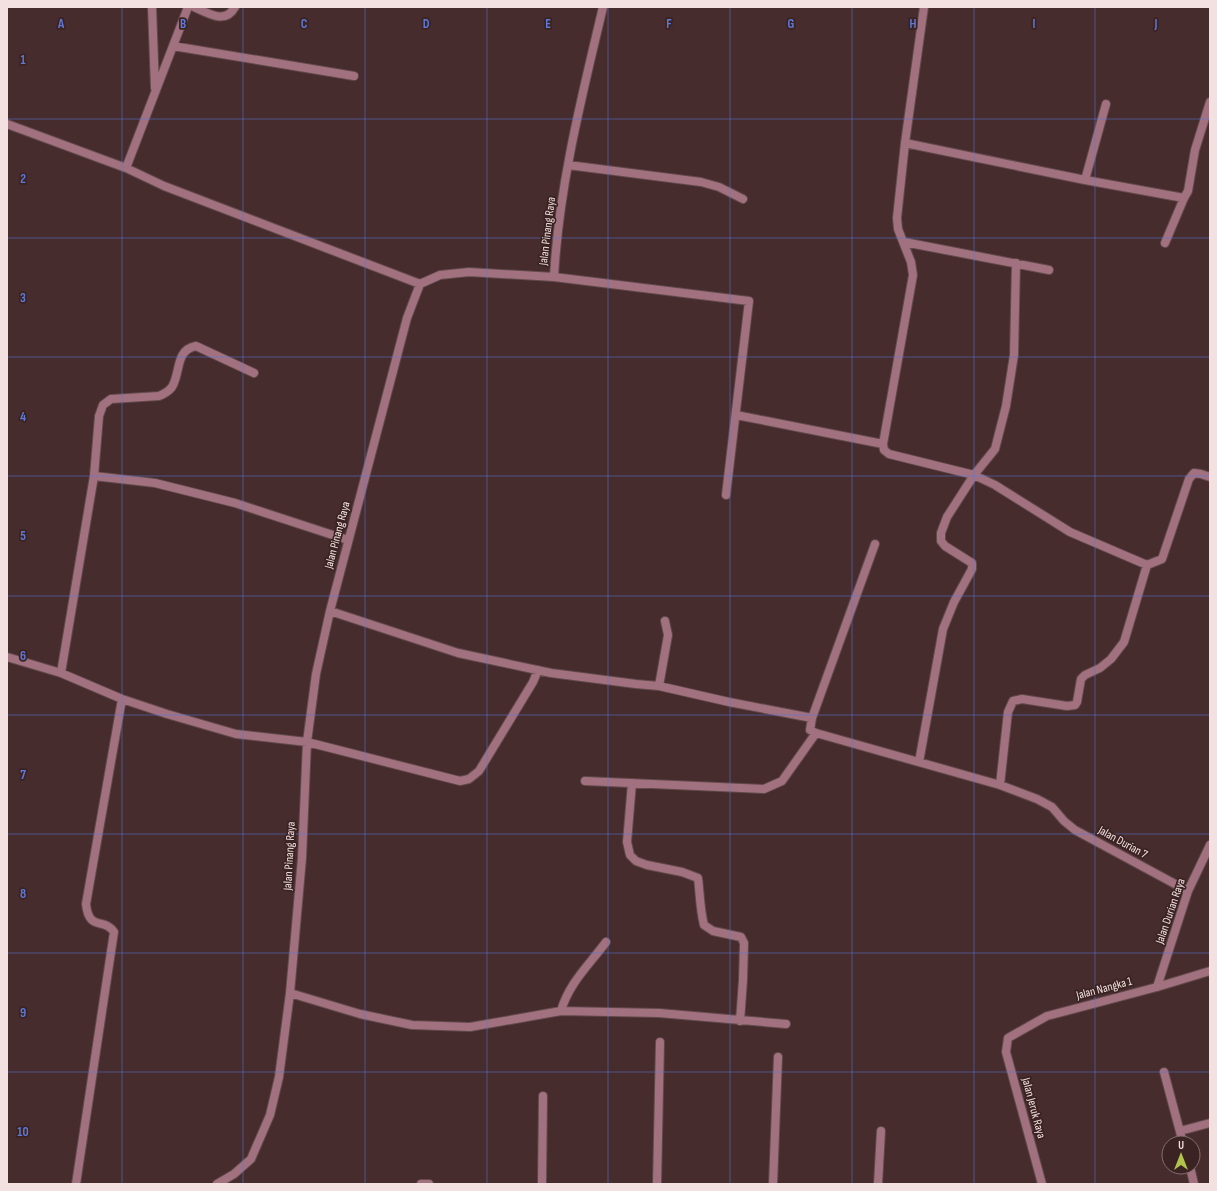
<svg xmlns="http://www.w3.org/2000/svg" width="1217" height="1191" font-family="'Sofia Sans Condensed',sans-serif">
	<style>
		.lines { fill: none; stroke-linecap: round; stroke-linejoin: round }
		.street-casing { stroke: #62494a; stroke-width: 10 }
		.street { stroke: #a17180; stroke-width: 8 }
		.grid { fill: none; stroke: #5d7ada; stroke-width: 1; stroke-opacity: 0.55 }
		.labels { text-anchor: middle; stroke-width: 3.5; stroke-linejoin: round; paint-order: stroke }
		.street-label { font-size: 12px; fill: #f2e1e0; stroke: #3b2223 }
		.grid-label { font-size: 13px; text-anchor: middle; font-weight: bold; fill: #5d7ada; stroke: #3b2223; stroke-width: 3.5; stroke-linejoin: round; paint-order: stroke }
	</style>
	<rect width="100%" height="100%" fill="#462c2d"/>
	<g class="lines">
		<!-- street casing -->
		<g class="street-casing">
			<path id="street" d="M152,7L155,88
				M194,7C208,13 225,25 235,7
				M924,7L905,143L897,218L898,229L911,262L913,275L883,444L884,450L889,454L974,475L995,485L1070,532L1147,565L1162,559L1189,479L1194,473L1201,474L1210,477
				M173,46L354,76
				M7,124L126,168L164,186L420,284
				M905,143L1085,180L1184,198L1188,191L1195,150L1210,102
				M568,165L701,182L719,187L743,199
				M126,168L188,7
				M1085,180L1106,104
				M904,242L1049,270
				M1165,243L1184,198
				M554,277L749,301L726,495
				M736,415L883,444
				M94,476L155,483L235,503L348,540
				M875,544L812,718L810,730L816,733L1000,785L1037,799L1052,807L1064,821L1075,830L1188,891
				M330,611L458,653L551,673L636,684L659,686L668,635L665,621
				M7,657L61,673L122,699L167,714L236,734L307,742L460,781L469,779L479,771L533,682L538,670
				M61,673L94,476L99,416L103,405L111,399L159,396C164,394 169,391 172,387C181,372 175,350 196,346L254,373
				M659,686L729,702L812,718
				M919,762L943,629L954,602L972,569V563L945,546L941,541V533L947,517L974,475L995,449L1006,406L1014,355L1016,263
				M585,781L764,789L782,781L816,733
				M632,783L627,842L630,855L636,861L647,865L682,872L698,878C700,894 700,910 704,925L713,931L741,937L744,943L743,980L740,1021
				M1000,785L1008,712L1013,701L1022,699L1067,706L1075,705L1077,702L1081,679L1085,675L1100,668L1111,659L1124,642L1147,565
				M1157,987L1188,891L1210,845
				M290,993L360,1014L412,1025L470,1027L561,1011L659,1013L786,1024
				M561,1011C569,983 589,965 606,942
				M1164,1072L1183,1143
				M1180,1131L1210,1123
				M1190,1167L1194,1184
				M76,1184L114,932C104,917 89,932 86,904L122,699
				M217,1184L234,1174L251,1159L270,1115L279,1077L290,993L302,858L307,742L316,674L330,611L407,318L420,284L440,275L469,272L554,277C559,185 582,96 603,7
				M421,1184H429
				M542,1184L543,1096
				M657,1184L660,1042
				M773,1184L778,1057
				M878,1184L881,1131
				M1042,1184L1006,1052L1008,1038L1047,1016L1157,987L1210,971"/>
		</g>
		<!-- street -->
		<use href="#street" class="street"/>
	</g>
	<!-- grid -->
	<path class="grid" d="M122,7V1184M243,7V1184M365,7V1184M487,7V1184M608,7V1184M730,7V1184M852,7V1184M974,7V1184M1095,7V1184M7,119H1210M7,238H1210M7,357H1210M7,476H1210M7,596H1210M7,715H1210M7,834H1210M7,953H1210M7,1072H1210"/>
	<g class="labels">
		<!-- street labels -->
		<g class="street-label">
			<text transform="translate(547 231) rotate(-83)" y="4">Jalan Pinang Raya</text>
			<text transform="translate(337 535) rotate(-75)" y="4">Jalan Pinang Raya</text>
			<text transform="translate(1123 842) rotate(29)" y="4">Jalan Durian 7</text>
			<text transform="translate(289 856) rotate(-87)" y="4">Jalan Pinang Raya</text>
			<text transform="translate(1170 911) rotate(-71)" y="4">Jalan Durian Raya</text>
			<text transform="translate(1104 988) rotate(-15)" y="4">Jalan Nangka 1</text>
			<text transform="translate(1034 1108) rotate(75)" y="4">Jalan Jeruk Raya</text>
		</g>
	</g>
	<g class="grid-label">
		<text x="61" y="28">A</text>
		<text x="183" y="28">B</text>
		<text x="304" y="28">C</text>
		<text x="426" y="28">D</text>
		<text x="548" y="28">E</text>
		<text x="669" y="28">F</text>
		<text x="791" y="28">G</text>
		<text x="913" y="28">H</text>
		<text x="1034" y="28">I</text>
		<text x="1156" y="28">J</text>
		<text x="23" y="64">1</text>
		<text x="23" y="183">2</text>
		<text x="23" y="302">3</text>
		<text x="23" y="421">4</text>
		<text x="23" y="540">5</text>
		<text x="23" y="660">6</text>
		<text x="23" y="779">7</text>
		<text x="23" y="898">8</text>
		<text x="23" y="1017">9</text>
		<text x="23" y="1136">10</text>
	</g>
	<!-- border -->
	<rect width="1217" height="1191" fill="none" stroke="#f2e1e0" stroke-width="16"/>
	<!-- north arrow -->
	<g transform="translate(1181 1155)"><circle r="19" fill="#3b2223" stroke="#846e6f"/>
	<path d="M0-3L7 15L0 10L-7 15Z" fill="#b2c34c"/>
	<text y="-6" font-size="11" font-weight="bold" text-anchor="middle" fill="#f2e1e0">U</text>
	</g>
</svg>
